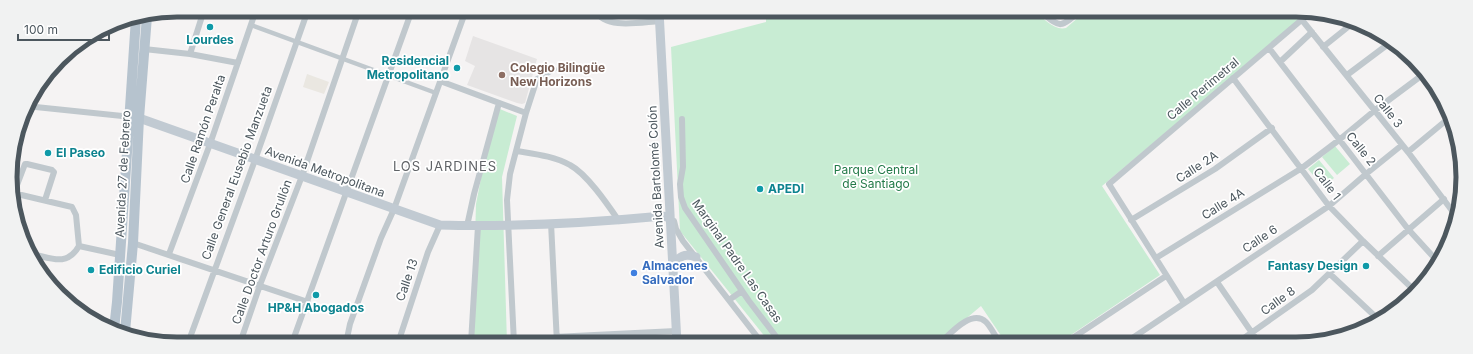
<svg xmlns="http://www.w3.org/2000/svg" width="1473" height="354" font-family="Inter,sans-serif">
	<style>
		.commercial { fill: #eae7e1 }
		.education { fill: #e6e4e4 }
		.green { fill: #c8ecd3 }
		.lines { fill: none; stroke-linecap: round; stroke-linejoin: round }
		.pedestrian { stroke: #c0c8cd; stroke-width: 4.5 }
		.minor { stroke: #c0c8cd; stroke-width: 6 }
		.secondary { stroke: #c1cad2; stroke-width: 9 }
		.primary { stroke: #b6c3ce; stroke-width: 10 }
		.culture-dot { fill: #0f9aa8; stroke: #fff; stroke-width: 1.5 }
		.education-dot { fill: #8d6e63; stroke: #fff; stroke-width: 1.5 }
		.shop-dot { fill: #3f7fe0; stroke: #fff; stroke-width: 1.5 }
		.labels { text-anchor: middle; stroke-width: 3.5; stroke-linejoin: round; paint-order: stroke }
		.culture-label { font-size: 12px; font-weight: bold; fill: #0d838f; stroke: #fff; text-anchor: start }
		.education-label { font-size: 12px; font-weight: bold; fill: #785e54; stroke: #fff; text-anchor: start }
		.street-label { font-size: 12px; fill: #4c575e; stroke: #fff }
		.park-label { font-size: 12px; fill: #237a49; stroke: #fff }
		.shop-label { font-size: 12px; font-weight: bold; fill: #366cbe; stroke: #fff; text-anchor: start }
		.neighbourhood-label { font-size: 13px; letter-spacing: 1px; fill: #606367; stroke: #fff }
		.rim { fill: none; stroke: #4c575e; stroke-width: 5 }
	</style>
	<rect width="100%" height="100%" fill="#f5f3f3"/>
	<!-- commercial -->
	<path class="commercial" d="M307,74L329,82L324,94L303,87Z"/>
	<!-- education -->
	<path class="education" d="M473,36L537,59L525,103L522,104L517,103L467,85L475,66L465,61Z"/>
	<!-- green -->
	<path class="green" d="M766,11H1035C1043,18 1054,31 1066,28L1086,11H1310L1102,186L1160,275L1059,343H1006L981,306L937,343H770L680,231L671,47L766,22Z
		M495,107L517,116L502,177L507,343H472L476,204Z
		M1335,146L1350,164L1337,175L1322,157Z
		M1319,160L1334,178L1323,187L1308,169Z"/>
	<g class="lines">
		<!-- pedestrian -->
		<path class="pedestrian" d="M251,25L436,93"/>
		<!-- minor -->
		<path class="minor" d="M596,11C606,30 641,22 660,21
			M1040,11C1061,28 1059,29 1080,11
			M1302,20L1408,152L1456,216
			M124,21L136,23
			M1323,47L1353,23
			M1269,48L1408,229L1438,262
			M144,49L190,54L238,63
			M190,54L204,10
			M1406,55L1421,76
			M1280,62L1312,32
			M1347,75L1391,42
			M1233,78L1329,206L1363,241L1416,292
			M440,81L526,113
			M26,106L132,117
			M682,119L683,167L680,184L681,197L685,208L749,301L781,343
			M517,151C535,154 554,156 570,165C587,174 608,205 619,221
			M1408,152L1449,118
			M13,193L72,207L76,215L79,246L120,255
			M14,193L25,164H27L52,170L54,172L45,200
			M1131,220L1215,169L1272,128
			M674,221L676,229L683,241L762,343
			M551,223L557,343
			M467,226L474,194L499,103
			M133,243L308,302
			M32,254C51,258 67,267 79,246
			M169,254L210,144L256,10
			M1378,256L1444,199
			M1156,258L1302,168L1339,140L1374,111L1425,73
			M1330,274L1379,320
			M1217,282L1259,343
			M729,300L742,291
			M1184,303L1109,184L1312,11
			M513,339L676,331
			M188,343L255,160L308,10
			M240,343L260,285L302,176L359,10
			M292,343L412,10
			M346,343L350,324L381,238L394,209L466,10
			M398,343L428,252L440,225
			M471,343L478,226
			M514,343L507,200L510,174L526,113L537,79L554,69
			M940,343C950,334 972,308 986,322C991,327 995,336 1000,343
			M1065,343L1166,276
			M1125,343L1329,206L1366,174L1402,145
			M1237,343L1312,290L1363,241"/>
		<!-- secondary -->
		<path class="secondary" d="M659,11L677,343
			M139,118L440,225C514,227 589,223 663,216L670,218
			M673,265C680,256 684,253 696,257"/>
		<!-- primary -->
		<path class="primary" d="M114,329L117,302L136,18
			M125,332L133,243L139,118L147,16"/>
	</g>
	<!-- markers -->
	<g class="culture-dot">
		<circle cx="210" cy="27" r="4"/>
		<circle cx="457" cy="68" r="4"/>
		<circle cx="48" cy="153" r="4"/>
		<circle cx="760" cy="189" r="4"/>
		<circle cx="1366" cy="266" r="4"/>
		<circle cx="91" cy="270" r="4"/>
		<circle cx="316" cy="295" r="4"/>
	</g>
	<circle class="education-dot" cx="502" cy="75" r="4"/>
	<circle class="shop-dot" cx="634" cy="273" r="4"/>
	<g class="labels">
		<!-- culture labels -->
		<g class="culture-label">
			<text x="210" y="44" text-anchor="middle">Lourdes</text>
			<text x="449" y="65" text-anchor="end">Residencial<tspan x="449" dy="14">Metropolitano</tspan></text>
			<text x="56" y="157">El Paseo</text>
			<text x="768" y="193">APEDI</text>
			<text x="1358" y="270" text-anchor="end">Fantasy Design</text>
			<text x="99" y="274">Edificio Curiel</text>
			<text x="316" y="312" text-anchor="middle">HP&amp;H Abogados</text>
		</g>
		<!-- education labels -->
		<g class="education-label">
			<text x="510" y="72">Colegio Bilingüe<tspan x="510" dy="14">New Horizons</tspan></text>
		</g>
		<!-- street labels -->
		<g class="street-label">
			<text transform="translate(1203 89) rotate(-40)" y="4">Calle Perimetral</text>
			<text transform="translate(1388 111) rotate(52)" y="4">Calle 3</text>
			<text transform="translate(203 129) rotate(-71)" y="4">Calle Ramón Peralta</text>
			<text transform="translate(1361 149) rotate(51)" y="4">Calle 2</text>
			<text transform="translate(1197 167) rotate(-33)" y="4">Calle 2A</text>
			<text transform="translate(325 172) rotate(20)" y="4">Avenida Metropolitana</text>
			<text transform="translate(237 173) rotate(-70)" y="4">Calle General Eusebio Manzueta</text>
			<text transform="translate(123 174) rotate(-87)" y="4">Avenida 27 de Febrero</text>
			<text transform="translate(656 177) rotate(-93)" y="4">Avenida Bartolomé Colón</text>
			<text transform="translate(1327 184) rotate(53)" y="4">Calle 1</text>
			<text transform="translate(1223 204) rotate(-32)" y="4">Calle 4A</text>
			<text transform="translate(1260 239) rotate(-34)" y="4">Calle 6</text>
			<text transform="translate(262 252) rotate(-70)" y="4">Calle Doctor Arturo Grullón</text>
			<text transform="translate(737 261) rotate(55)" y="4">Marginal Padre Las Casas</text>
			<text transform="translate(407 280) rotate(-71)" y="4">Calle 13</text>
			<text transform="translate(1278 301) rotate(-36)" y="4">Calle 8</text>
		</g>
		<!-- park labels -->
		<g class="park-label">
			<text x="876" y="174">Parque Central<tspan x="876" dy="14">de Santiago</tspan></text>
		</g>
		<!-- shop labels -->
		<g class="shop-label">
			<text x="642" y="270">Almacenes<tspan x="642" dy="14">Salvador</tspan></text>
		</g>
		<!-- neighbourhood labels -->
		<g class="neighbourhood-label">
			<text x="445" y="171">LOS JARDINES</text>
		</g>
	</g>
	<!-- crop -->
	<path d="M0 0H1473V354H0ZM177 17H1296A160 160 0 0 1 1456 177V177A160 160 0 0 1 1296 337H177A160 160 0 0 1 17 177V177A160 160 0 0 1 177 17Z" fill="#f1f2f2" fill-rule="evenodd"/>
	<path class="rim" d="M177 17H1296A160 160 0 0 1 1456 177V177A160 160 0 0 1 1296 337H177A160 160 0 0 1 17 177V177A160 160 0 0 1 177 17Z"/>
	<!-- scale -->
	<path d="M18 34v6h91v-6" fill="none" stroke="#4c575e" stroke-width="2"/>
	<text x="24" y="34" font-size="12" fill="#4c575e" stroke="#ffffff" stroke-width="3" paint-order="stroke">100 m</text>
</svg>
